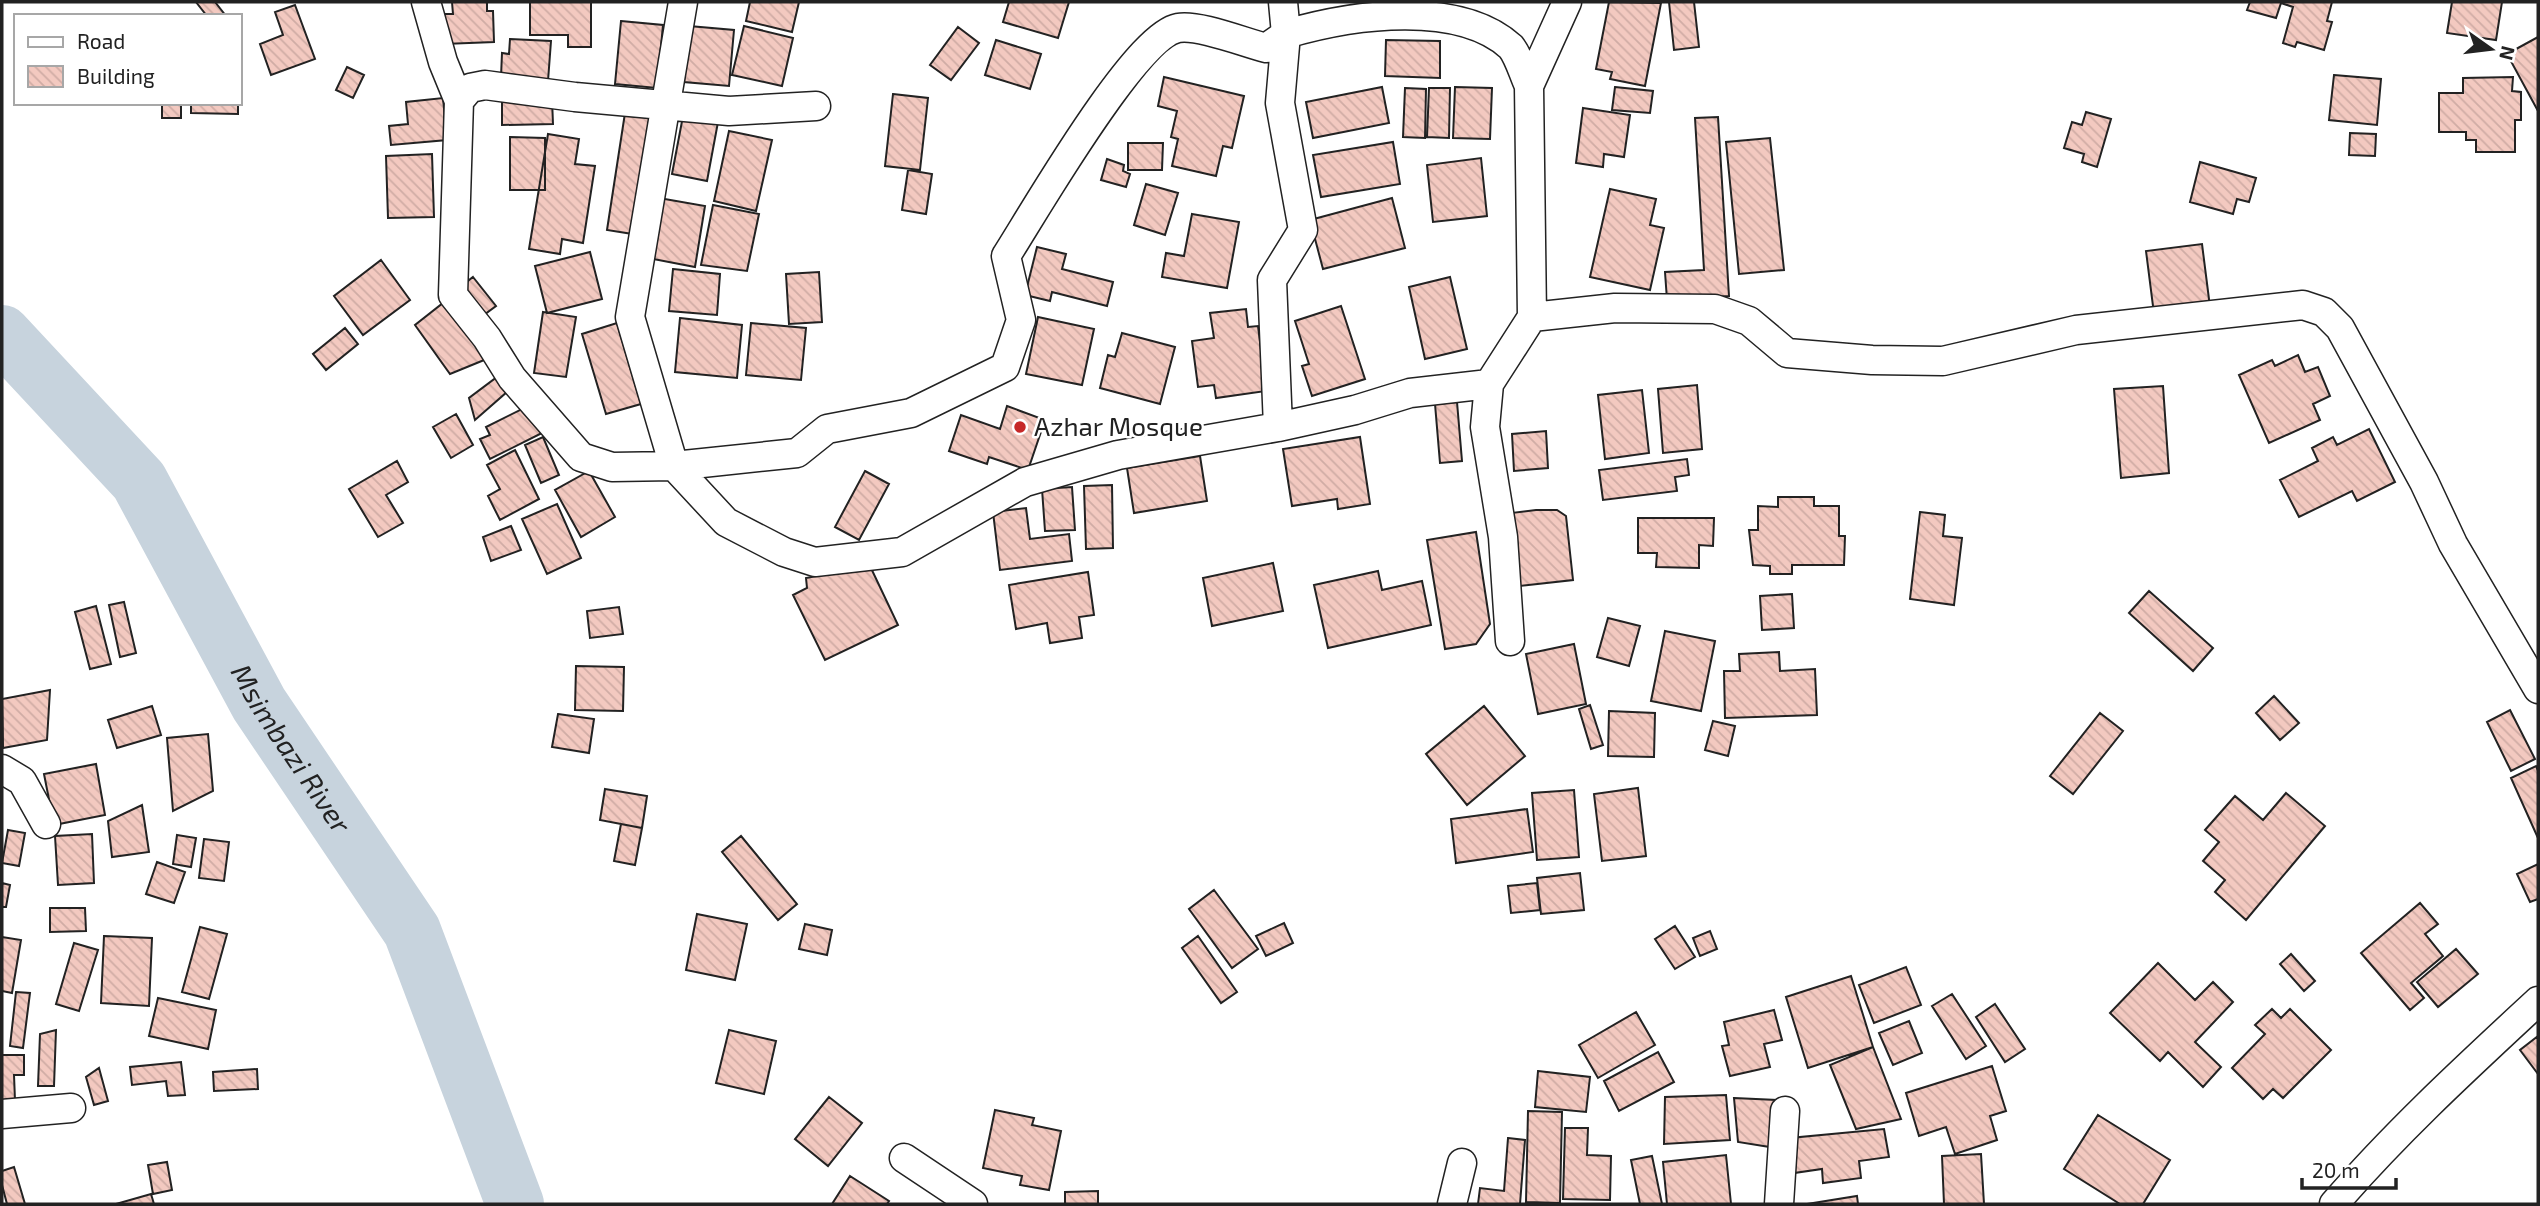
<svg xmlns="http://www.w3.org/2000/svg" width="2540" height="1206" font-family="'Exo 2',sans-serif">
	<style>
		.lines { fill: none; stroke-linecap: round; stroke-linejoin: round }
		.river { stroke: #c7d3dd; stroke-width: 58 }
		.building { fill: url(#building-back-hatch); stroke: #222; stroke-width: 2 }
		.minor-casing { stroke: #222; stroke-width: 31 }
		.minor { stroke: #fff; stroke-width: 28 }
		.poi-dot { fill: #c62828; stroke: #fff; stroke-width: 2.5 }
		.labels { text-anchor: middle; stroke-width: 5; stroke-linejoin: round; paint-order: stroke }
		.poi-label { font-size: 26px; fill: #222; stroke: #fff; text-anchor: start }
		.water-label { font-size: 28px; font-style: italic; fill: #222; stroke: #fff }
	</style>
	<defs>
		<pattern id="building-back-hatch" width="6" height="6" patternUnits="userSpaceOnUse" patternTransform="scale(1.75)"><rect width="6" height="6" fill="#f3c9c0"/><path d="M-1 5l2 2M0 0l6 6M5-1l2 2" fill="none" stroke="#d0aca5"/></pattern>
	</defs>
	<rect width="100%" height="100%" fill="#fff"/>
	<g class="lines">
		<!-- river -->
		<path class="river" id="s1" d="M2,334L139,481L259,704L412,931L515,1204"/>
	</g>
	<!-- building -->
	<path class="building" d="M196,2H215L226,16H207Z
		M452,2H487V11H493L494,42L444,44L443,14H453Z
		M530,2H591V47H568V35H530Z
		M750,2H799L792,32L746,21Z
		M1009,2H1069L1058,38L1003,22Z
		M1609,2L1661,3L1645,86L1610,79L1612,72L1596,69Z
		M1669,2H1694L1699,47L1674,50Z
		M2250,2H2332L2327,21L2332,22L2324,50L2297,42L2295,47L2283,43L2293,7L2281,3L2276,18L2247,10Z
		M2452,2H2502L2496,40L2447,33Z
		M295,5L315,59L271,75L260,44L283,35L275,12Z
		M621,21L663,25L657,88L615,84Z
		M689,26L734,30L729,86L684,82Z
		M744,26L793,38L782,86L732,75Z
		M958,27L979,43L951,80L930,65Z
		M2538,37V111L2507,54Z
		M510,39L551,41L548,81L501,77L502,53L509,54Z
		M996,40L1041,54L1030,89L985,75Z
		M1386,40L1440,41V78L1385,76Z
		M347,67L364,75L353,98L336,90Z
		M2334,75L2381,79L2377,125L2329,120Z
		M1164,77L1244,96L1232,148L1223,146L1216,176L1172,166L1178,139L1171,137L1177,111L1158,106Z
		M2513,77L2512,91L2521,92V120H2515V152H2476V140H2466V132H2439V93H2463V78Z
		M1382,87L1389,123L1313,138L1306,102Z
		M1455,87L1492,88L1490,139L1453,138Z
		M1615,87L1653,91L1650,113L1612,110Z
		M1405,88L1426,89L1425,138L1403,137Z
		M1429,88H1450L1449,138L1427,137Z
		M893,94L928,98L920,170L885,166Z
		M443,98L447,140L391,145L389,126L408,124L406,102Z
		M552,99L553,124L502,125V100Z
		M162,103H181V118H162Z
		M191,103H238V114L191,113Z
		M1583,108L1630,115L1624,157L1604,154L1603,167L1576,163Z
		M2086,112L2111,119L2097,167L2082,162L2084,154L2064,148L2072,122L2082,125Z
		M625,113L657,118L639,235L607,230Z
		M683,116L718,122L707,181L672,174Z
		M1718,117L1729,296L1667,300L1665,272L1704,270L1695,118Z
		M729,131L772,140L756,211L714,201Z
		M2350,133L2376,134L2375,156L2349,155Z
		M548,134L579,139L575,164L595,166L583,243L562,239L560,254L529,249Z
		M510,137L545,138V190H510Z
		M1770,138L1784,270L1739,274L1726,142Z
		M1393,142L1400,184L1321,197L1313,155Z
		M1128,143H1163L1162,170H1128Z
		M432,154L434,217L388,218L386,156Z
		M1481,158L1487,216L1433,222L1427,165Z
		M1107,159L1124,165L1123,171L1130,174L1126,187L1101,180Z
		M2200,162L2256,178L2249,202L2237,199L2233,214L2190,202Z
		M908,170L932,174L926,214L902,210Z
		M1146,184L1178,193L1165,235L1134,225Z
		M1610,189L1656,199L1650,225L1664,228L1650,290L1590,277Z
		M659,198L705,206L695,267L648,258Z
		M1392,198L1405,248L1323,269L1310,220Z
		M713,205L759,214L747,271L701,265Z
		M1192,214L1239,222L1227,288L1162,277L1166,253L1184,256Z
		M2202,244L2210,307L2154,314L2146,251Z
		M1037,247L1066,254L1062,269L1113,282L1107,306L1052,292L1050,301L1025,295Z
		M590,252L602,299L547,313L535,266Z
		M381,260L410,300L363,335L334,296Z
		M673,269L720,274L717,315L669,311Z
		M819,272L822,322L789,324L786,274Z
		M473,277L496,306L481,317L459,288Z
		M1450,277L1467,349L1425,359L1409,287Z
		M443,303L489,358L450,374L415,325Z
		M1341,306L1365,379L1312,396L1302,366L1309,364L1295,321Z
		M1246,309L1248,327L1258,326L1266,391L1216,398L1214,385L1198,387L1192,341L1214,338L1210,313Z
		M543,312L576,317L566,377L534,373Z
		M1038,317L1094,329L1082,385L1026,374Z
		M680,318L742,325L737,378L675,372Z
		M617,323L641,404L606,414L582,334Z
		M751,323L806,328L801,380L746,375Z
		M345,328L358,344L326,370L313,354Z
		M1122,333L1175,347L1160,404L1100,388L1108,355L1115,357Z
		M2298,355L2305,372L2318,367L2330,396L2313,404L2320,420L2269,443L2239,375L2272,360L2275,366Z
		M497,377L508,391L475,420L469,398Z
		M1697,385L1702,449L1663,453L1658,389Z
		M2163,386L2169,473L2121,478L2114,389Z
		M1642,390L1649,453L1605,459L1598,395Z
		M1457,402L1462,461L1440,463L1435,404Z
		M528,406L542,433L490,459L480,439L490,435L486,427Z
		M1007,406L1045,420L1028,470L989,457L987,464L949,451L961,415L1000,429Z
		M456,414L473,445L451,458L433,427Z
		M2369,429L2395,482L2357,501L2352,491L2299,517L2280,480L2318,461L2312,448L2333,437L2337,445Z
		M1546,431L1548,468L1514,471L1512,434Z
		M543,437L559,475L541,483L525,445Z
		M1360,437L1370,504L1338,509L1337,499L1292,506L1283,449Z
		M515,450L539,499L500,520L488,496L500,489L487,465Z
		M1200,456L1207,501L1134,513L1127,468Z
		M1687,459L1689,475L1675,477L1677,491L1603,500L1599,470Z
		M397,461L408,482L386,495L403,523L378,537L349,489Z
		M589,471L615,517L581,537L555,490Z
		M865,471L889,484L859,540L835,527Z
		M1112,485L1113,548L1086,549L1084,486Z
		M1072,487L1075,530L1045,531L1042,489Z
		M1778,497H1814V506H1839V536H1845L1844,565H1792V574H1770V566L1753,565L1749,530H1758V506L1778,507Z
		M557,504L581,558L547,574L522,519Z
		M1026,508L1030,539L1069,534L1072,561L1000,570L993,512Z
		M1536,510H1557L1566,516L1573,580L1520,586L1511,513Z
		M1920,512L1945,515L1943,536L1962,538L1954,605L1910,599Z
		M1638,518H1714L1713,546L1699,545V568L1656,567L1657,553H1638Z
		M511,526L521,550L491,561L483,537Z
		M1476,532L1490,624L1476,644L1445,649L1427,540Z
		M1273,563L1283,611L1212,626L1203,578Z
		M870,566L898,625L825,660L793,595L807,588L806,578Z
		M1378,571L1382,590L1422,581L1431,625L1328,648L1314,585Z
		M1088,572L1094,615L1079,617L1082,638L1050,643L1047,623L1016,629L1009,585Z
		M2149,591L2213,648L2193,671L2129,613Z
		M1792,594L1794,628L1762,630L1760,596Z
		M124,602L136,653L120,657L109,605Z
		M96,606L111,664L90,669L75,612Z
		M619,607L623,634L590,638L587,611Z
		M1608,618L1640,626L1629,666L1597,657Z
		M1665,631L1715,641L1701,711L1651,701Z
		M1574,644L1586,704L1538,714L1526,654Z
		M1779,652L1780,671L1815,669L1817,715L1725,718L1724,671H1740L1739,654Z
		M576,666L624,667L623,711L575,710Z
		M50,690L47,740L3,748L2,699Z
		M2274,696L2299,723L2280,740L2256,713Z
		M1590,705L1603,745L1591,749L1579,709Z
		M152,706L161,735L117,748L108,720Z
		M1484,706L1525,756L1467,805L1426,754Z
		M2510,710L2535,759L2511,771L2487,722Z
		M1609,711L1655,713L1654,757L1608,756Z
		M2100,713L2123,731L2073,794L2050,776Z
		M558,714L594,719L589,753L552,747Z
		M1713,721L1735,726L1728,756L1705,750Z
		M208,734L213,791L173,811L167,738Z
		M96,764L105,815L54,825L44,774Z
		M2536,766L2538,771V838L2511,778Z
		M1638,788L1646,856L1602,861L1594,794Z
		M605,789L647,796L642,828L600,820Z
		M1574,790L1579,857L1537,860L1532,793Z
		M2286,793L2325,826L2246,920L2215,892L2225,880L2203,861L2219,842L2205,830L2235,796L2263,820Z
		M142,805L149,852L112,857L108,821Z
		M1527,809L1533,852L1456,863L1451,819Z
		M621,824L642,828L635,865L614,861Z
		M8,830L25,833L19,866L2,863Z
		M92,834L94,883L58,885L55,836Z
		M177,835L196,838L191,867L173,864Z
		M741,836L797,904L778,920L722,852Z
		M204,839L229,842L224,881L199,878Z
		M157,862L185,872L174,903L146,894Z
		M2538,864V899L2530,902L2517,874Z
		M1580,873L1584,910L1541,914L1537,878Z
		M2,883L10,885L6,907H2Z
		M1537,883L1540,910L1511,913L1508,886Z
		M1214,890L1258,949L1232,968L1189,909Z
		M2420,903L2438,924L2425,934L2443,956L2411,983L2424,998L2410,1010L2361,953Z
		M50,908H85L86,931L50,932Z
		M697,914L747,924L735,980L686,970Z
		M1284,923L1293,943L1266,956L1256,936Z
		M805,924L832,930L827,955L799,949Z
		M1675,926L1695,957L1675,969L1655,939Z
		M200,927L227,934L209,999L182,992Z
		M1710,931L1717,949L1700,956L1693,938Z
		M104,936L152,938L149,1006L101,1003Z
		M1198,936L1237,992L1221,1003L1182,948Z
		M2,937L21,940L12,993L2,991Z
		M74,943L98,950L79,1011L56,1004Z
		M2456,949L2478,974L2438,1007L2417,982Z
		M2291,954L2315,981L2304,991L2280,964Z
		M2158,963L2195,1000L2213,982L2233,1002L2195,1042L2221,1067L2203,1087L2168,1052L2160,1061L2110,1013Z
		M1906,967L1921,1005L1874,1023L1859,985Z
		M1851,976L1873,1047L1808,1068L1786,997Z
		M16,992L30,993L23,1048L10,1046Z
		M1952,994L1986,1046L1966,1059L1932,1006Z
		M158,998L216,1010L208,1049L149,1036Z
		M1995,1004L2025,1049L2005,1062L1976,1017Z
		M2272,1009L2281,1018L2290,1009L2331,1050L2283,1098L2273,1089L2263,1099L2232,1068L2265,1034L2255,1025Z
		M1774,1010L1782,1040L1764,1044L1770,1067L1730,1076L1722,1046L1729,1045L1724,1022Z
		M1636,1012L1655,1045L1598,1078L1579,1045Z
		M1909,1021L1922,1053L1893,1065L1879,1033Z
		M56,1030L54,1086H38L40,1034Z
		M729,1030L776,1041L764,1094L716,1083Z
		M2538,1036V1074L2520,1050Z
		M1873,1047L1901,1119L1856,1129L1830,1065Z
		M1658,1052L1674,1082L1619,1111L1604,1081Z
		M2,1055H24V1075H14L15,1100H2Z
		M181,1062L185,1095L168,1096L166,1081L132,1085L130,1067Z
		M1992,1066L2006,1111L1990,1116L1997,1140L1955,1154L1946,1127L1919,1136L1906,1093Z
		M99,1068L108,1101L94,1105L86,1077Z
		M257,1069L258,1089L214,1091L213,1072Z
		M1538,1071L1590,1077L1586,1112L1535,1107Z
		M1726,1095L1730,1140L1664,1144L1665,1097Z
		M829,1097L862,1123L828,1166L795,1139Z
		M1734,1098L1777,1100L1776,1148L1738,1142Z
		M995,1110L1034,1118L1032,1125L1061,1131L1049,1190L1020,1185L1022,1176L983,1168Z
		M1528,1111L1562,1112L1560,1203L1526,1202Z
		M2098,1115L2170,1160L2143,1204H2120L2064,1169Z
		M1565,1128H1588L1587,1155L1611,1156L1610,1200L1563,1199Z
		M1884,1129L1889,1157L1859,1161L1861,1178L1823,1183L1822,1169L1794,1173L1790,1138Z
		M1508,1138L1525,1140L1520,1204H1478L1480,1188L1504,1191Z
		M1981,1154L1984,1204H1944L1942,1156Z
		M1726,1155L1731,1204H1667L1663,1162Z
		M1652,1156L1662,1204H1640L1631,1160Z
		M167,1162L172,1190L153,1194L148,1165Z
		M14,1167L25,1204H7L2,1185V1171Z
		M850,1176L889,1201L887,1204H832Z
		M1098,1191V1204H1065V1192Z
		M151,1194L154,1204H116Z
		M1857,1196L1858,1204H1807Z"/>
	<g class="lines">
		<!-- minor casing -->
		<g class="minor-casing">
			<path id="minor" d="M426,2L443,62L459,101L453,295L487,338L512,378L581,457L612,467L674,466L797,453L827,429L911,413L1005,367L1021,320L1006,256C1033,214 1135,36 1178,28C1198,24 1243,42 1266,48L1286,34
				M683,2L630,317L674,466L726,522L784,552L815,562L902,552L1025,482L1118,455L1278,427L1355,410L1410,393L1489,384L1532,317L1615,308L1715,309L1749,321L1787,353L1872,360L1943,361L2076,330L2303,305L2324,312L2340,328L2424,482L2453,544L2538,689
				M1283,2L1286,34C1354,14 1459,0 1511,47C1519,57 1523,73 1529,86
				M459,101L470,88L485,85L575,97L729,111L816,106
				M1532,317L1529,86L1567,2
				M1489,384L1485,427L1503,537L1510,641
				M1278,427L1272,280L1303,230L1280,103L1286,34
				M2,769L22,781L46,824
				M2,1114L71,1108
				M904,1158L973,1204
				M1452,1204L1462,1163
				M1779,1204L1785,1111
				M2334,1204C2397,1131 2468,1066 2538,1001"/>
		</g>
		<!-- minor -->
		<use href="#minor" class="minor"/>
	</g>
	<!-- markers -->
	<circle class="poi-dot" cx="1020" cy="427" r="7"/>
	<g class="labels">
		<!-- poi labels -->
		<g class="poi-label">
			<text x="1034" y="436">Azhar Mosque</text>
		</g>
		<!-- water labels -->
		<g class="water-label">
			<text dy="10" stroke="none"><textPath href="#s1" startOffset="509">Msimbazi River</textPath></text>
		</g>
	</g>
	<!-- border -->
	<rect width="2540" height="1206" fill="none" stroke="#222222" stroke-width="7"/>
	<!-- legend -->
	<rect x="14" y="14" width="228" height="91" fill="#ffffff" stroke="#a7a7a7" stroke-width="2"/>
	<rect x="28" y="37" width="35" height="10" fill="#ffffff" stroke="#a7a7a7" stroke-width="2"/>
	<text x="77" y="49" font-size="21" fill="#222222">Road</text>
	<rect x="28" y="66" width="35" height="21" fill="url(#building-back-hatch)" stroke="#a7a7a7" stroke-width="2"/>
	<text x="77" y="84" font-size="21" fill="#222222">Building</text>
	<!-- north arrow -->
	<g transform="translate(2491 49) rotate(104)" stroke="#ffffff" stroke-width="5" paint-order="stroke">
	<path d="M0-5L12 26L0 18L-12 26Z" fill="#222222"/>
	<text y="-10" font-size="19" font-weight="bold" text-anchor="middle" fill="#222222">N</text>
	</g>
	<!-- scale -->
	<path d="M2302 1178v10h94v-10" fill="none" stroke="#222222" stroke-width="3.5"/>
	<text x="2312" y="1178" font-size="21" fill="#222222" stroke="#ffffff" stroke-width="5" paint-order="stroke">20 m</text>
</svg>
